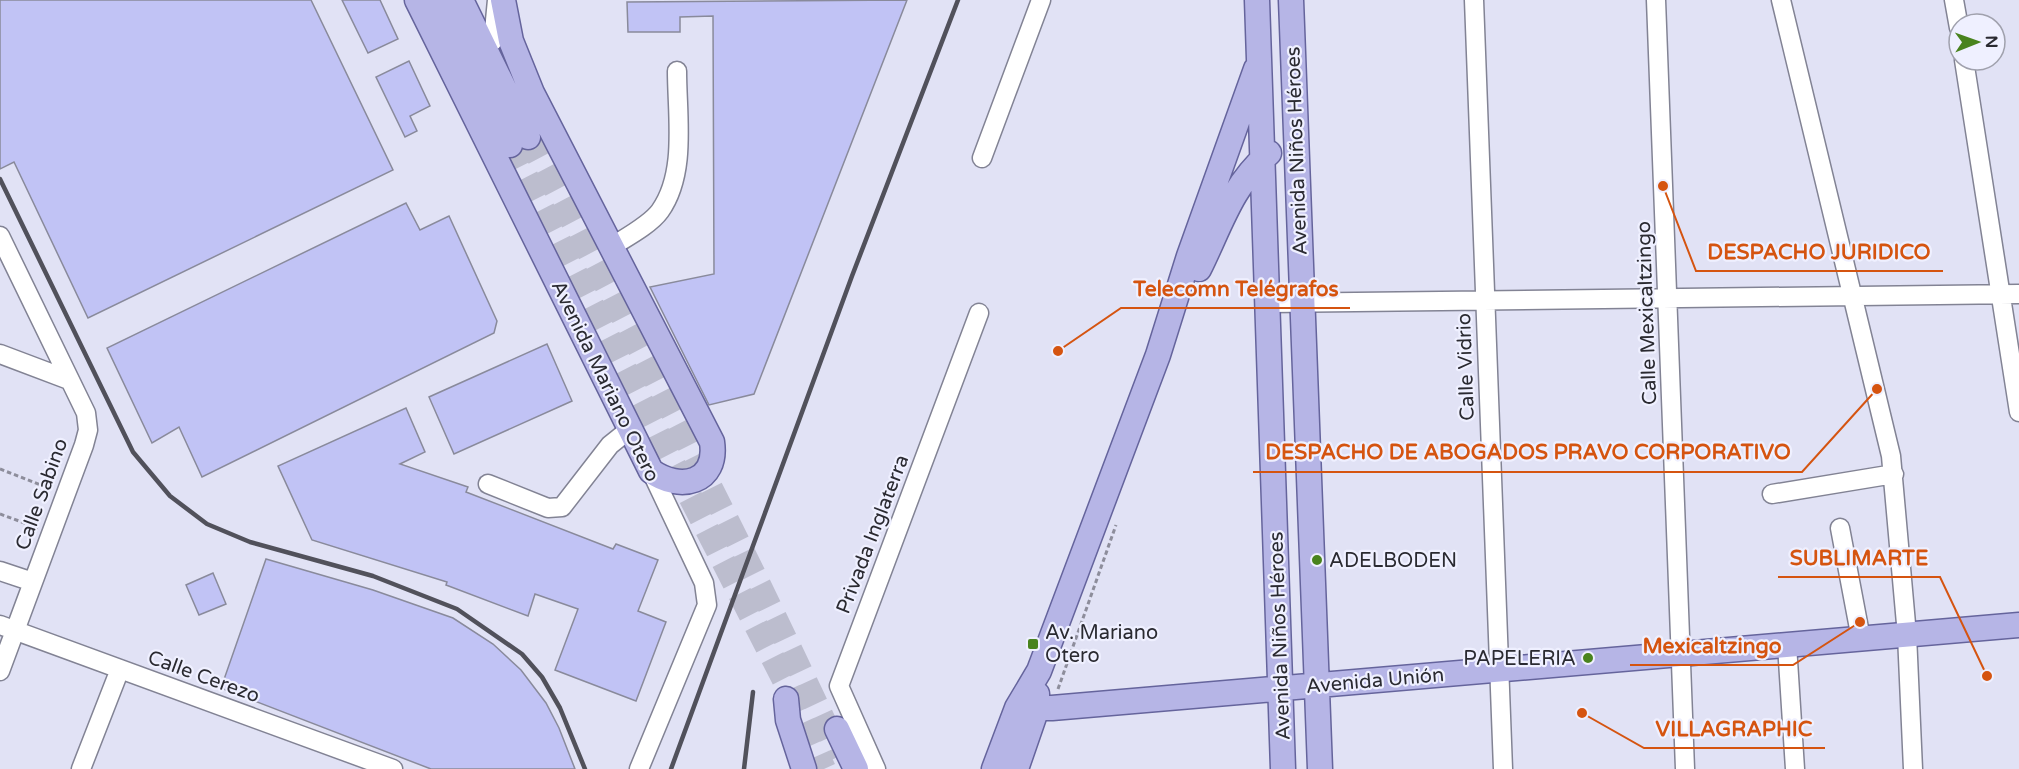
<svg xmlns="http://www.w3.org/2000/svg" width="2019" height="769" font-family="'Varela Round',sans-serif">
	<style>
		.building { fill: #c1c3f5; stroke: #898a9b; stroke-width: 1.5 }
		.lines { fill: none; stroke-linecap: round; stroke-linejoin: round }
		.major-tunnel { stroke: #bcbdce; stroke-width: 24; stroke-dasharray: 24 12; stroke-linecap: butt }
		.minor-casing { stroke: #828394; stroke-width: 21 }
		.major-casing { stroke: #65649c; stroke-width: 27 }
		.path { stroke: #8d8d9b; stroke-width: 3; stroke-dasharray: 4.5 3; stroke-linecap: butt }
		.minor { stroke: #fff; stroke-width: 18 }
		.major { stroke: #b6b5e6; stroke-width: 24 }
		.rail { stroke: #51515b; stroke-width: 4.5 }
		.poi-dot { fill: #49831e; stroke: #eff0ff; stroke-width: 2 }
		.labels { text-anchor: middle; stroke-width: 4.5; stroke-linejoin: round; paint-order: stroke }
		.street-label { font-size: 20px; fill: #2a2a31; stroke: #eff0ff }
		.poi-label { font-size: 20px; fill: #2a2a31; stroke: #eff0ff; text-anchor: start }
		.leader { fill: none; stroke: #d55410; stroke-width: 2 }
		.callout-dot { fill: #d55410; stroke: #eff0ff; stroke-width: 2 }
		.callout-label { font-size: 21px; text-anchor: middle; font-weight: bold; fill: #d55410; stroke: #eff0ff; stroke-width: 4.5; stroke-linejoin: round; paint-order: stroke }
	</style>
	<rect width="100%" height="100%" fill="#e1e2f5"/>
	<!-- building -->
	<path class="building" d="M0,0H311L393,170L88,318L14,162L0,169Z
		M342,0H380L398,39L368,53Z
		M907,0L754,394L709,405L650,287L714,274L713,16L680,17V32H628L627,2Z
		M409,61L430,106L410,116L417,131L405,137L376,77Z
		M406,203L420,230L449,216L497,321L494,333L202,477L179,427L152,443L107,348Z
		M547,344L572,401L454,454L429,397Z
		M406,408L425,452L400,464L468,487L466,492L613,549L616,544L658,560L638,611L666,622L636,701L555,670L578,609L535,594L528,616L446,585L447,582L312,540L278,466Z
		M266,559L373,590L453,618L493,644L521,670L546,703L559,728L575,769H431L221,688Z
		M213,573L226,604L199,615L186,585Z"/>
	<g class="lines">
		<!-- major-tunnel -->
		<path class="major-tunnel" d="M528,137C636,341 744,545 840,756
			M510,145L784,680L824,769"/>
		<!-- minor casing -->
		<g class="minor-casing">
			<path id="minor" d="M1474,0L1503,769
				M1656,0L1685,769
				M1781,0L1891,456L1907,635L1913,769
				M1954,0L1959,28
				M493,41L497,0
				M1964,60L2019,412
				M982,158L1041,0
				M0,236L86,413L88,430L84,445L0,671
				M611,247C625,238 650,225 660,211C687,173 677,116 677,71
				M1268,303L2019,294
				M0,354L69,380
				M488,484L548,508L562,507L610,445L630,429
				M1772,494L1894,474
				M1840,528L1861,639
				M0,571L33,582
				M0,625L393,769
				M1787,645L1795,769
				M81,769L120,669
				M639,769L707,605L704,583L651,471
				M876,769L839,686L979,313"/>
		</g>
		<!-- major casing -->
		<g class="major-casing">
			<path id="major" d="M417,0L651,471C680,492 718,483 712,442L532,93L511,41L503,0
				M440,0L510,145
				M461,0L528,137
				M1257,0L1283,769
				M1291,0L1320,769
				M1199,269C1221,225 1230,188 1269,153
				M786,699L788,720L804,769
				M1017,708H1052L2019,625
				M837,729L856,769
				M994,769L1017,708L1039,671L1158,355L1189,256L1256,69
				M1016,769L1037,708V694"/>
		</g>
		<!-- path -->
		<path class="path" d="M0,469L51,489
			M0,514L38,528
			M1058,689L1116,525"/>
		<!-- minor -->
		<use href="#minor" class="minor"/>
		<!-- major -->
		<use href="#major" class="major"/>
		<!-- rail -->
		<path class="rail" d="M0,179L133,452L170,496L207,524L250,542L373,576L457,609L522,654L542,677L560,708L585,769
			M671,769L852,276L958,0
			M744,769L753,692"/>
	</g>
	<!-- markers -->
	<g class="poi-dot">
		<circle cx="1317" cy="560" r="6"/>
		<rect x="1027" y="638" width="12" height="12" rx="3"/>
		<circle cx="1588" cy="658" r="6"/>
	</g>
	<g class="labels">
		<!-- street labels -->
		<g class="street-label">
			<text transform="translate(1296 151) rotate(-92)" y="7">Avenida Niños Héroes</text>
			<text transform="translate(1646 313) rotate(-92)" y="7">Calle Mexicaltzingo</text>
			<text transform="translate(1465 367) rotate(-92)" y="7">Calle Vidrio</text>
			<text transform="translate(606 381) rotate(64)" y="7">Avenida Mariano Otero</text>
			<text transform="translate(41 494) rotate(-70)" y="7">Calle Sabino</text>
			<text transform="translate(872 534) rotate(-69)" y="7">Privada Inglaterra</text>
			<text transform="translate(1279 636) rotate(-92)" y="7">Avenida Niños Héroes</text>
			<text transform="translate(204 676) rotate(20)" y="7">Calle Cerezo</text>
			<text transform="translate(1375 680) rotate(-5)" y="7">Avenida Unión</text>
		</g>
		<!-- poi labels -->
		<g class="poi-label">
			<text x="1329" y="567">ADELBODEN</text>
			<text x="1045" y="639">Av. Mariano<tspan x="1045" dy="23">Otero</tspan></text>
			<text x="1576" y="665" text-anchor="end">PAPELERIA</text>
		</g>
	</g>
	<!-- callouts -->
	<path class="leader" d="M1663 186L1696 271H1943M1058 351L1121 308H1350M1877 389L1802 472H1253M1987 676L1940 577H1778M1860 622L1793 665H1630M1582 713L1644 748H1825"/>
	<g class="callout-dot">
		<circle cx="1663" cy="186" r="6"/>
		<circle cx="1058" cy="351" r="6"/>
		<circle cx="1877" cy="389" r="6"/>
		<circle cx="1987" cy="676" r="6"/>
		<circle cx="1860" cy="622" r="6"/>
		<circle cx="1582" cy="713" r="6"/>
	</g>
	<g class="callout-label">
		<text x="1819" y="259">DESPACHO JURIDICO</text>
		<text x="1236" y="296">Telecomn Telégrafos</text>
		<text x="1528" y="459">DESPACHO DE ABOGADOS PRAVO CORPORATIVO</text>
		<text x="1859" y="565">SUBLIMARTE</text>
		<text x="1712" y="653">Mexicaltzingo</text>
		<text x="1734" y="736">VILLAGRAPHIC</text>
	</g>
	<!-- north arrow -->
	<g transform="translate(1977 42) rotate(89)"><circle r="28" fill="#eff0ff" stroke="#a0a1ad" stroke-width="1.5"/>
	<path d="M0-4.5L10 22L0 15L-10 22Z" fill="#49831e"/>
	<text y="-9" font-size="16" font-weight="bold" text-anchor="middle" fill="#2a2a31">N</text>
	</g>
</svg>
